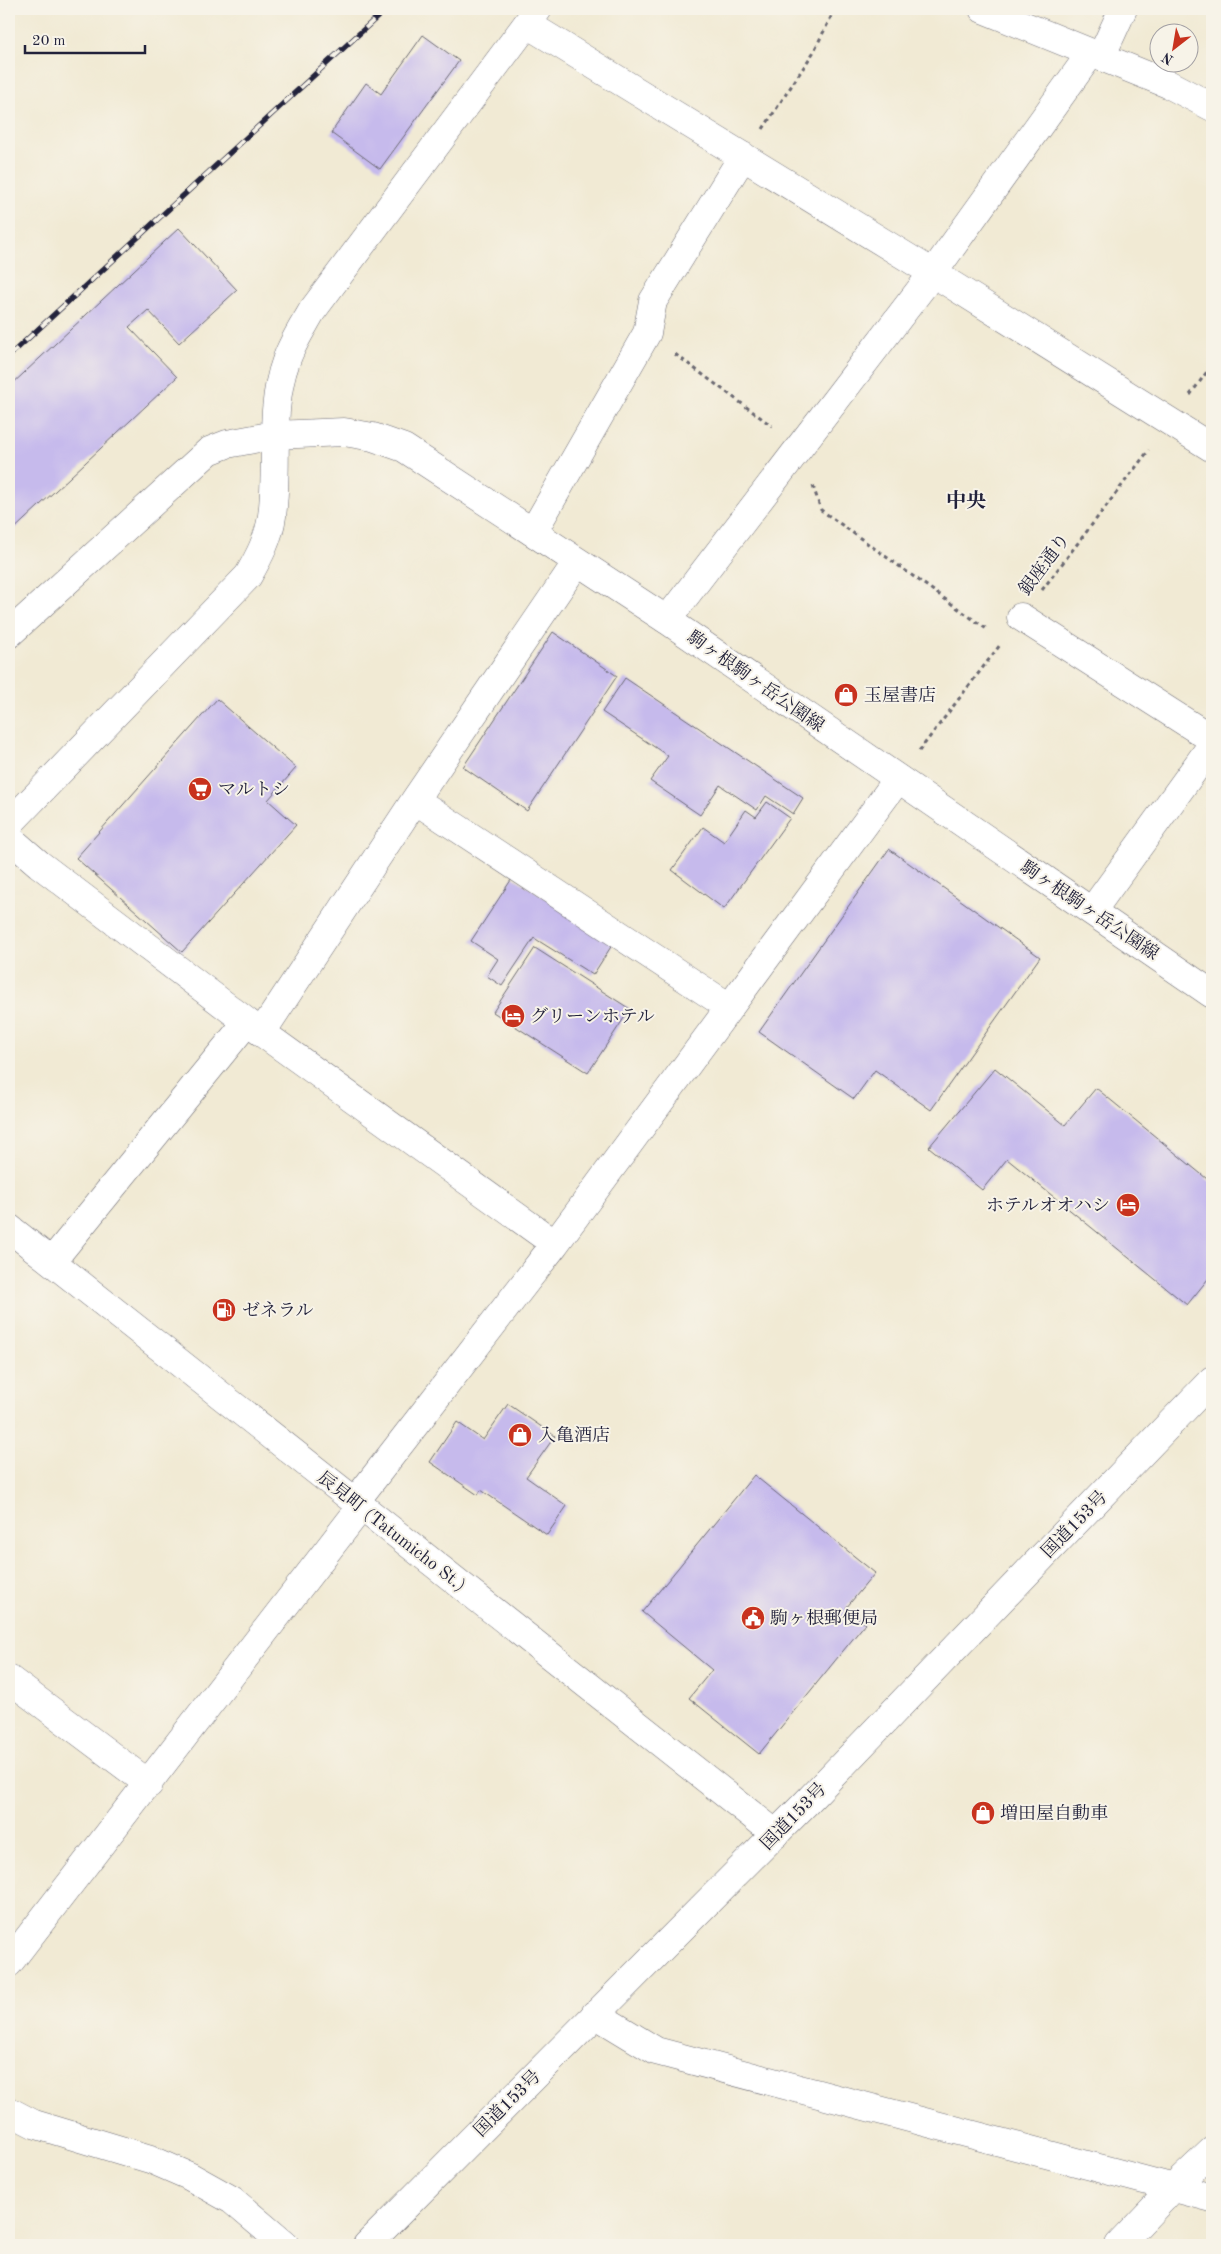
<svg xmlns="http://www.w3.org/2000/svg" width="1221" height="2254" font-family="'Old Standard TT','Noto Serif JP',serif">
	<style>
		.building { fill: #c6baec }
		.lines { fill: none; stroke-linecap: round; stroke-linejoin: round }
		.street-casing { stroke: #6a6871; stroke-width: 29 }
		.secondary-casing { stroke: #6a6871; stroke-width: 29 }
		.primary-casing { stroke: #6a6871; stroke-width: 29 }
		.highway-casing { stroke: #6a6871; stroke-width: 29 }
		.path { stroke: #6a6871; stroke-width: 3; stroke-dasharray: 4 4; stroke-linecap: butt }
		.street { stroke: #fff; stroke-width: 28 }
		.secondary { stroke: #fff; stroke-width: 28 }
		.primary { stroke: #fff; stroke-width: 28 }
		.highway { stroke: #fff; stroke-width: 28 }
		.rail-casing { stroke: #22223b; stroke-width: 5.5 }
		.rail { stroke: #f7f3e8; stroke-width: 4; stroke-dasharray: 11; stroke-linecap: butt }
		.labels { text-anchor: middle; stroke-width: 4; stroke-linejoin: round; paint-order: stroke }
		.street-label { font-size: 18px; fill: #22223b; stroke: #f7f3e8 }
		.poi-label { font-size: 18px; fill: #22223b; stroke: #f7f3e8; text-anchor: start }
		.quarter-label { font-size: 20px; font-weight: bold; fill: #22223b; stroke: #f7f3e8 }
	</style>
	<rect width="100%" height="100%" fill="#f7f3e8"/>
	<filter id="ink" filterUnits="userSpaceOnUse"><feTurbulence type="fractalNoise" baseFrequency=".02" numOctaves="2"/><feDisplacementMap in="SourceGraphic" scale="10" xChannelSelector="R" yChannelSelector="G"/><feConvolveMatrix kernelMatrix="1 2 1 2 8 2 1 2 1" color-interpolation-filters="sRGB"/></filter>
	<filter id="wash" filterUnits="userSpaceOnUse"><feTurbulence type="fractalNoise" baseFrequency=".0096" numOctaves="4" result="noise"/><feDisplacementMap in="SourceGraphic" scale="20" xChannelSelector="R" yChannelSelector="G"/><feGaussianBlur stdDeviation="1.12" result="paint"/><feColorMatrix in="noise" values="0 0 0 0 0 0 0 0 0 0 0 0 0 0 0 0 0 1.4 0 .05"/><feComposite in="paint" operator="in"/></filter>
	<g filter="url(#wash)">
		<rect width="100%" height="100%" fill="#f1ead4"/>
		<g id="blocks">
			<!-- building -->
			<path class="building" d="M423,35L459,61L380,169L331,133L366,83L381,94Z
				M179,228L237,290L179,343L148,310L129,327L177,377L9,534V387Z
				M553,632L617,676L527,811L463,767Z
				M625,678L803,798L793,814L766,796L757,810L720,785L700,815L650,781L668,756L602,712Z
				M217,699L296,768L268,800L296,825L182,952L76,858Z
				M767,802L790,818L724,909L672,870L703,827L724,842L746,810L756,817Z
				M889,849L1040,957L931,1110L875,1070L854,1099L759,1032Z
				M513,877L614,942L593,975L534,938L502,986L487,976L498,959L471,941Z
				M535,948L630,1009L588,1073L493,1012Z
				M995,1068L1065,1125L1096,1088L1212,1183V1274L1187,1305L1007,1159L982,1190L929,1147Z
				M508,1404L555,1436L526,1477L567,1506L547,1535L481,1490L478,1495L430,1462L457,1422L483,1440Z
				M754,1475L875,1573L846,1608L865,1624L759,1754L689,1698L712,1670L642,1612Z"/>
		</g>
	</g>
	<g filter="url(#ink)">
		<use href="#blocks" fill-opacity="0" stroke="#6a6871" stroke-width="1"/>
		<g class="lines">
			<!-- street casing -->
			<g class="street-casing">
				<path id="street" d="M527,24L933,273L1212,448
					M1101,57L1123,9
					M533,532L647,333L653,301L743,156
					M1021,617L1212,739
					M667,620L933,273L1091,53
					M9,634L209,451L227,444L275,435
					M415,800L729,1007
					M9,838L39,864L247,1022L555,1244
					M1092,911L1212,745
					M262,1032L415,800L577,562
					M9,1228L776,1834
					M52,1261L247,1022
					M355,1502L555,1244L898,779
					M9,1679L149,1784
					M9,1963L361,1507
					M595,2014L656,2051L1212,2198
					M9,2111L34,2124L150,2159L189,2176L232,2200L285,2245
					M1119,2245L1174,2187L1212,2151"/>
			</g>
			<!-- secondary casing -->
			<g class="secondary-casing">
				<path id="secondary" d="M9,824L248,576C259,557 269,538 272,516C279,465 268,410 286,361C292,343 303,327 312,311L538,9"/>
			</g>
			<!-- primary casing -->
			<g class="primary-casing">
				<path id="primary" d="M983,9L1168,84L1212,107
					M275,435L344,432L373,437L404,448L667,620L1212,994"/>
			</g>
			<!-- highway casing -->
			<g class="highway-casing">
				<path id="highway" d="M367,2245L806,1803L1212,1380"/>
			</g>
			<!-- path -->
			<path class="path" d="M763,129L813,53L835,9
				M675,354L772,426
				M1190,395L1212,365
				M813,486L821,510L988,630
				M1042,590L1149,450
				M919,751L1000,645"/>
			<!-- street -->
			<use href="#street" class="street"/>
			<!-- secondary -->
			<use href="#secondary" class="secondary"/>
			<!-- primary -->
			<use href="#primary" class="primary"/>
			<!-- highway -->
			<use href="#highway" class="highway"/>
			<!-- rail casing -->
			<g class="rail-casing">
				<path id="rail" d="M9,356L386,9"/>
			</g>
			<!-- rail -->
			<use href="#rail" class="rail"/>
		</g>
	</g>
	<!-- icons -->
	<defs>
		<g id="shop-disc" transform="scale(1.25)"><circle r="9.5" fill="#c8321e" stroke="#f7f3e8"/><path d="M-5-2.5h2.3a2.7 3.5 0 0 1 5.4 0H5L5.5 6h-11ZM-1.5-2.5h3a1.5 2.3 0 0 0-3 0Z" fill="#fff"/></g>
		<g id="supermarket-disc" transform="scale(1.25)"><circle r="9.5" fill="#c8321e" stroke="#f7f3e8"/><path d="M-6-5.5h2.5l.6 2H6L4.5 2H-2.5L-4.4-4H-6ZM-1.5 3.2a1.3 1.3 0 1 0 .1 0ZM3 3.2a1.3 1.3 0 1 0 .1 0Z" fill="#fff"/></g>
		<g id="hotel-disc" transform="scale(1.25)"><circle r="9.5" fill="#c8321e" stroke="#f7f3e8"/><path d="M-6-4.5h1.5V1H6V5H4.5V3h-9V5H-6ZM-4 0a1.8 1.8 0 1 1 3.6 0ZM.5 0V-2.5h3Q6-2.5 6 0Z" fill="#fff"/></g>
		<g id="fuel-disc" transform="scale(1.25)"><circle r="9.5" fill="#c8321e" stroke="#f7f3e8"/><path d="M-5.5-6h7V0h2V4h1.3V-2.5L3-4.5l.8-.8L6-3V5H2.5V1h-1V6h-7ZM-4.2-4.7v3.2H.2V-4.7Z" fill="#fff"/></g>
		<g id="civic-disc" transform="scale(1.25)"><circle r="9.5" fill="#c8321e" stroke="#f7f3e8"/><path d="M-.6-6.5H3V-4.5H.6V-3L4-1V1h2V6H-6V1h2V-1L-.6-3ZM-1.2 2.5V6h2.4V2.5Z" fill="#fff"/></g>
	</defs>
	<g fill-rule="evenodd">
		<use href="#shop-disc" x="846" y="695"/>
		<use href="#supermarket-disc" x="200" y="789"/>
		<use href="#hotel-disc" x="513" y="1016"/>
		<use href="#hotel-disc" x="1128" y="1205"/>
		<use href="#fuel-disc" x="224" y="1310"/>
		<use href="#shop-disc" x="520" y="1435"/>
		<use href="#civic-disc" x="753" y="1618"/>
		<use href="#shop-disc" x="983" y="1813"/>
	</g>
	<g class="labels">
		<!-- street labels -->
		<g class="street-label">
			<text transform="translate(1044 564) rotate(-53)" y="6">銀座通り</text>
			<text transform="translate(756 681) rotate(35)" y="6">駒ヶ根駒ヶ岳公園線</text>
			<text transform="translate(1090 910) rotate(34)" y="6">駒ヶ根駒ヶ岳公園線</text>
			<text transform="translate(1074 1524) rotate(-46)" y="6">国道153号</text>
			<text transform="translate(392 1531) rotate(38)" y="6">辰見町 (Tatumicho St.)</text>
			<text transform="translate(793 1816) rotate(-46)" y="6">国道153号</text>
			<text transform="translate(507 2103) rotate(-45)" y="6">国道153号</text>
		</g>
		<!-- poi labels -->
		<g class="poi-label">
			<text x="864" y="701">玉屋書店</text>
			<text x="218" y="795">マルトシ</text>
			<text x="530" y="1022">グリーンホテル</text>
			<text x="1110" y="1211" text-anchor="end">ホテルオオハシ</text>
			<text x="242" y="1316">ゼネラル</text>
			<text x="538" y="1441">入亀酒店</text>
			<text x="770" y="1624">駒ヶ根郵便局</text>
			<text x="1000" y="1819">増田屋自動車</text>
		</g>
		<!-- quarter labels -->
		<g class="quarter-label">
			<text x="966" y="507">中央</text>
		</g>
	</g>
	<!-- margin -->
	<rect width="1221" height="2254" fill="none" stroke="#f7f3e8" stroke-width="30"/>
	<!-- north arrow -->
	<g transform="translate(1174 48) rotate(211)"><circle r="24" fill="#f7f3e8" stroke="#a29fa3"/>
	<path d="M0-4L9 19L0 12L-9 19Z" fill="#c8321e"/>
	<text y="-8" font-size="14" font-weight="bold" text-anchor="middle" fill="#22223b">N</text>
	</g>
	<!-- scale -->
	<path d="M25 45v8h120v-8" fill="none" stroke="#22223b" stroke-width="2.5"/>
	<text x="32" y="45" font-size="15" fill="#22223b" stroke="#f7f3e8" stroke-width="4" paint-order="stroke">20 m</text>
</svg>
